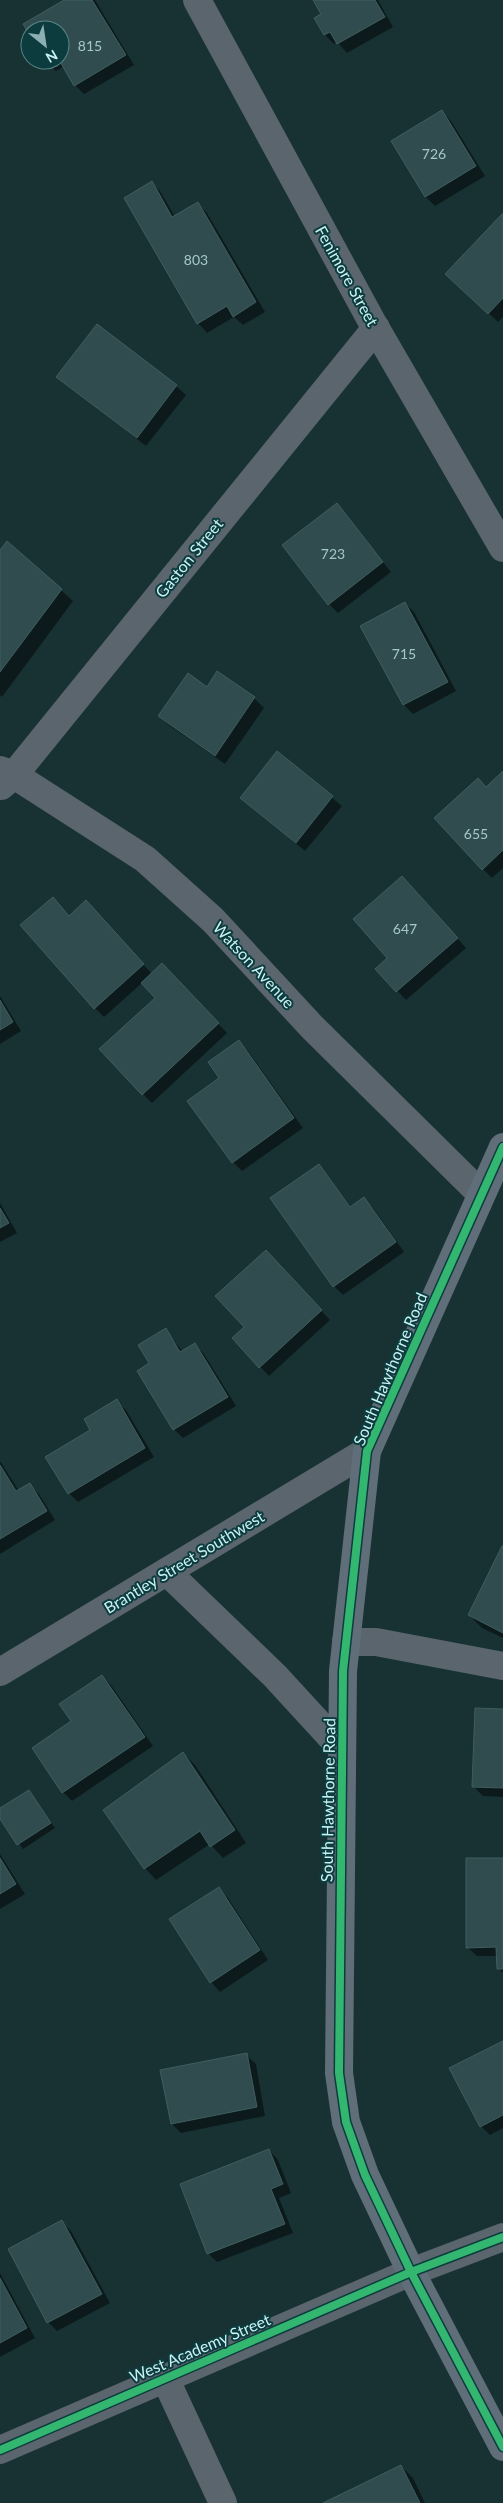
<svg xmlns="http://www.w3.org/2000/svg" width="503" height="2503" font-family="Lato,sans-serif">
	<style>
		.shadow { fill: #0007 }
		.building { fill: #314c4e; stroke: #3f5e5f }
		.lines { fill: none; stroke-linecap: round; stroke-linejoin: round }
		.minor { stroke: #5b656e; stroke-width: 28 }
		.major { stroke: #5f6e79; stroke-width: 28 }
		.cycleway-casing { stroke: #0d3c3f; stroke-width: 11 }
		.cycleway { stroke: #33b770; stroke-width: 8 }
		.labels { text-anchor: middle; stroke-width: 4; stroke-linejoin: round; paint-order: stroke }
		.number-label { font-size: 14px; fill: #a4c8ca }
		.street-label { font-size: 16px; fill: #caf2f4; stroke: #0d3c3f }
	</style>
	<rect width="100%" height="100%" fill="#183234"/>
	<!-- shadow -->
	<path class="shadow" d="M67,0H95L134,65L84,94L75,85L64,66L56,71L45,60H60V30H30V34L25,25Z
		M315,0H378L393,27L347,53L337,42L334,44L325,35L316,18L323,14Z
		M442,112L451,121L485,176L435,206L426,197L392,142Z
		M151,182L160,191L175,217L198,204L207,213L265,312L243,325L234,317L207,333L198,323L125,198Z
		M503,215V317L498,322L456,283Z
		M58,377L176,386L186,395L146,446Z
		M337,504L391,572L338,613L329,604Z
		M0,552L61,590L73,601L2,697L0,695Z
		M405,603L414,612L456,691L413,714L404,705L362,626Z
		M217,673L254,698L264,708L225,764L169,725L159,716L207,688Z
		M278,753L342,806L305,851L242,798Z
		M503,773V868L492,878L483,869Z
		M411,886L466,948L406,1000L377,969L389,958Z
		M62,907L70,917L95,911L152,974H171L227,1033L152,1103L143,1094L156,998L142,983L104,1017L95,1008Z
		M0,996L21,1031L0,1044Z
		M239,1041L248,1051L303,1128L242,1171L233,1162L221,1079Z
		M319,1165L351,1207L364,1199L373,1208L404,1252L343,1295L334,1286Z
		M0,1203L17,1233L0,1242Z
		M275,1261L330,1320L269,1376L234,1339L246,1327Z
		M166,1330L183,1352L195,1344L204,1354L236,1406L183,1438L174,1429L151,1363Z
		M116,1401L126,1410L154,1457L78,1502L69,1493L92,1430Z
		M0,1461L19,1491L30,1485L39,1494L55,1520L0,1554Z
		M503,1548V1638L482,1628L469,1615Z
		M102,1676L111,1685L153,1746L72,1801L63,1792L73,1721Z
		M503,1710V1797L483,1796L474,1787Z
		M183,1753L195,1765L246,1843L223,1858L210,1844L156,1880L145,1868Z
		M28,1791L55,1828L23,1849L0,1817V1810Z
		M0,1854L25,1894L0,1909Z
		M503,1859V1973L498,1968V1956H477L467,1947Z
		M219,1889L228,1898L268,1960L220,1992L211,1982Z
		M503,2043V2128L490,2135L481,2126Z
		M246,2055L256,2064L265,2116L181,2133L172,2124L162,2071Z
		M269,2150L278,2160L291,2193L279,2198L293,2233L217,2262L208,2253Z
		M62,2222L71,2231L110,2303L57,2331L48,2322Z
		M0,2273L35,2338L0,2357Z
		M401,2466L413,2478L425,2503H326Z"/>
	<!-- building -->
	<path class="building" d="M64,0H92L126,55L74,86L59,60L60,30H30V36L23,24Z
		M313,0H375L385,17L337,44L330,32L324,35L314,18L321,14Z
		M442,110L476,166L425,197L391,141Z
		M152,181L172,217L198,202L256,302L233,317L227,306L197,324L124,198Z
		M503,213V298L488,314L445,274Z
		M97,324L177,385L137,438L56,377Z
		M337,503L383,562L328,605L282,545Z
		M7,541L62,589L0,672V550Z
		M405,602L448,682L403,705L360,626Z
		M217,671L255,697L215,756L158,716L188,673L207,687Z
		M277,751L333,796L296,843L240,798Z
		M503,771V850L482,870L434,818L478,778L486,787Z
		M402,876L458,938L396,992L375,969L387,958L353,919Z
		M53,897L69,916L86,900L144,964L94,1009L20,925Z
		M162,963L219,1023L142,1095L99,1049L155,998L141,983Z
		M0,1000L13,1022L0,1030Z
		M239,1040L294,1118L232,1163L187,1101L219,1078L208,1062Z
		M319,1164L350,1207L364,1197L396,1242L333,1287L270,1198Z
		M0,1208L9,1223L0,1228Z
		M266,1250L322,1310L259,1368L232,1338L244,1327L215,1296Z
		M166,1328L180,1352L195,1343L228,1397L173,1430L137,1371L149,1363L138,1345Z
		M117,1399L145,1448L68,1494L45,1457L90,1430L84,1419Z
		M0,1465L16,1491L30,1483L47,1511L0,1539Z
		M502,1546H503V1633L468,1615Z
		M102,1675L145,1737L62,1793L32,1748L71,1721L59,1704Z
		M475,1708L503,1709V1788L472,1787Z
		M183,1752L235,1830L210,1847L200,1831L144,1869L103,1810Z
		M29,1790L51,1823L17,1845L0,1819V1808Z
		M0,1858L16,1884L0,1894Z
		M466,1858H503V1969H497L496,1947L466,1948Z
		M219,1887L260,1950L210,1983L169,1919Z
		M503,2041V2115L480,2127L449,2068Z
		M247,2053L257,2107L171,2124L160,2070Z
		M269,2149L283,2184L271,2189L285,2224L207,2254L180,2184Z
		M62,2220L102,2294L47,2323L8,2249Z
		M0,2278L27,2328L0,2343Z
		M401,2465L420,2503H323Z"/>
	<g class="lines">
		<!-- minor -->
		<path class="minor" d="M197,0L371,320L503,548
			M0,770L14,775L145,859L213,920L312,1027L481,1194
			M1,786L14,775L376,328
			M167,1572L275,1676L342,1749
			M346,1642H376L503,1666
			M0,1672L367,1451
			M165,2378L223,2503
			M0,2450L411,2272L503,2237"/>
		<!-- major -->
		<path class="major" d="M503,1147L367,1451L343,1671L339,2073L346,2122L365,2175L411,2272L503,2447"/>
		<!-- cycleway casing -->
		<g class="cycleway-casing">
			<path id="cycleway" d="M503,1147L367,1451L343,1671L339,2073L346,2122L365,2175L411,2272L503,2447
				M0,2450L411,2272L503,2237"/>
		</g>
		<!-- cycleway -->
		<use href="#cycleway" class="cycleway"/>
	</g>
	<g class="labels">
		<!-- number labels -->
		<g class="number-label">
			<text x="90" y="51">815</text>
			<text x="434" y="159">726</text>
			<text x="196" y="265">803</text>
			<text x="333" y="559">723</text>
			<text x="404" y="659">715</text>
			<text x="476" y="839">655</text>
			<text x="405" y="934">647</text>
		</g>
		<!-- street labels -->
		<g class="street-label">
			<text transform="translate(347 276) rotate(61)" y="6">Fenimore Street</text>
			<text transform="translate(189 558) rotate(-51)" y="6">Gaston Street</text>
			<text transform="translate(254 965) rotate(47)" y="6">Watson Avenue</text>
			<text transform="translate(390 1369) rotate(-67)" y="6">South Hawthorne Road</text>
			<text transform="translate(184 1562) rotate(-31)" y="6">Brantley Street Southwest</text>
			<text transform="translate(328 1800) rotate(-89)" y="6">South Hawthorne Road</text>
			<text transform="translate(200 2348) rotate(-23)" y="6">West Academy Street</text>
		</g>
	</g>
	<!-- north arrow -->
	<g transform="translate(45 45) rotate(150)"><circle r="24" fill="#0d3c3f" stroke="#598587"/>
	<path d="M0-4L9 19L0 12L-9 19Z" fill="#8cafb1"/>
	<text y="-8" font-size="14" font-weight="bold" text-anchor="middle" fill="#caf2f4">N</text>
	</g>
</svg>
